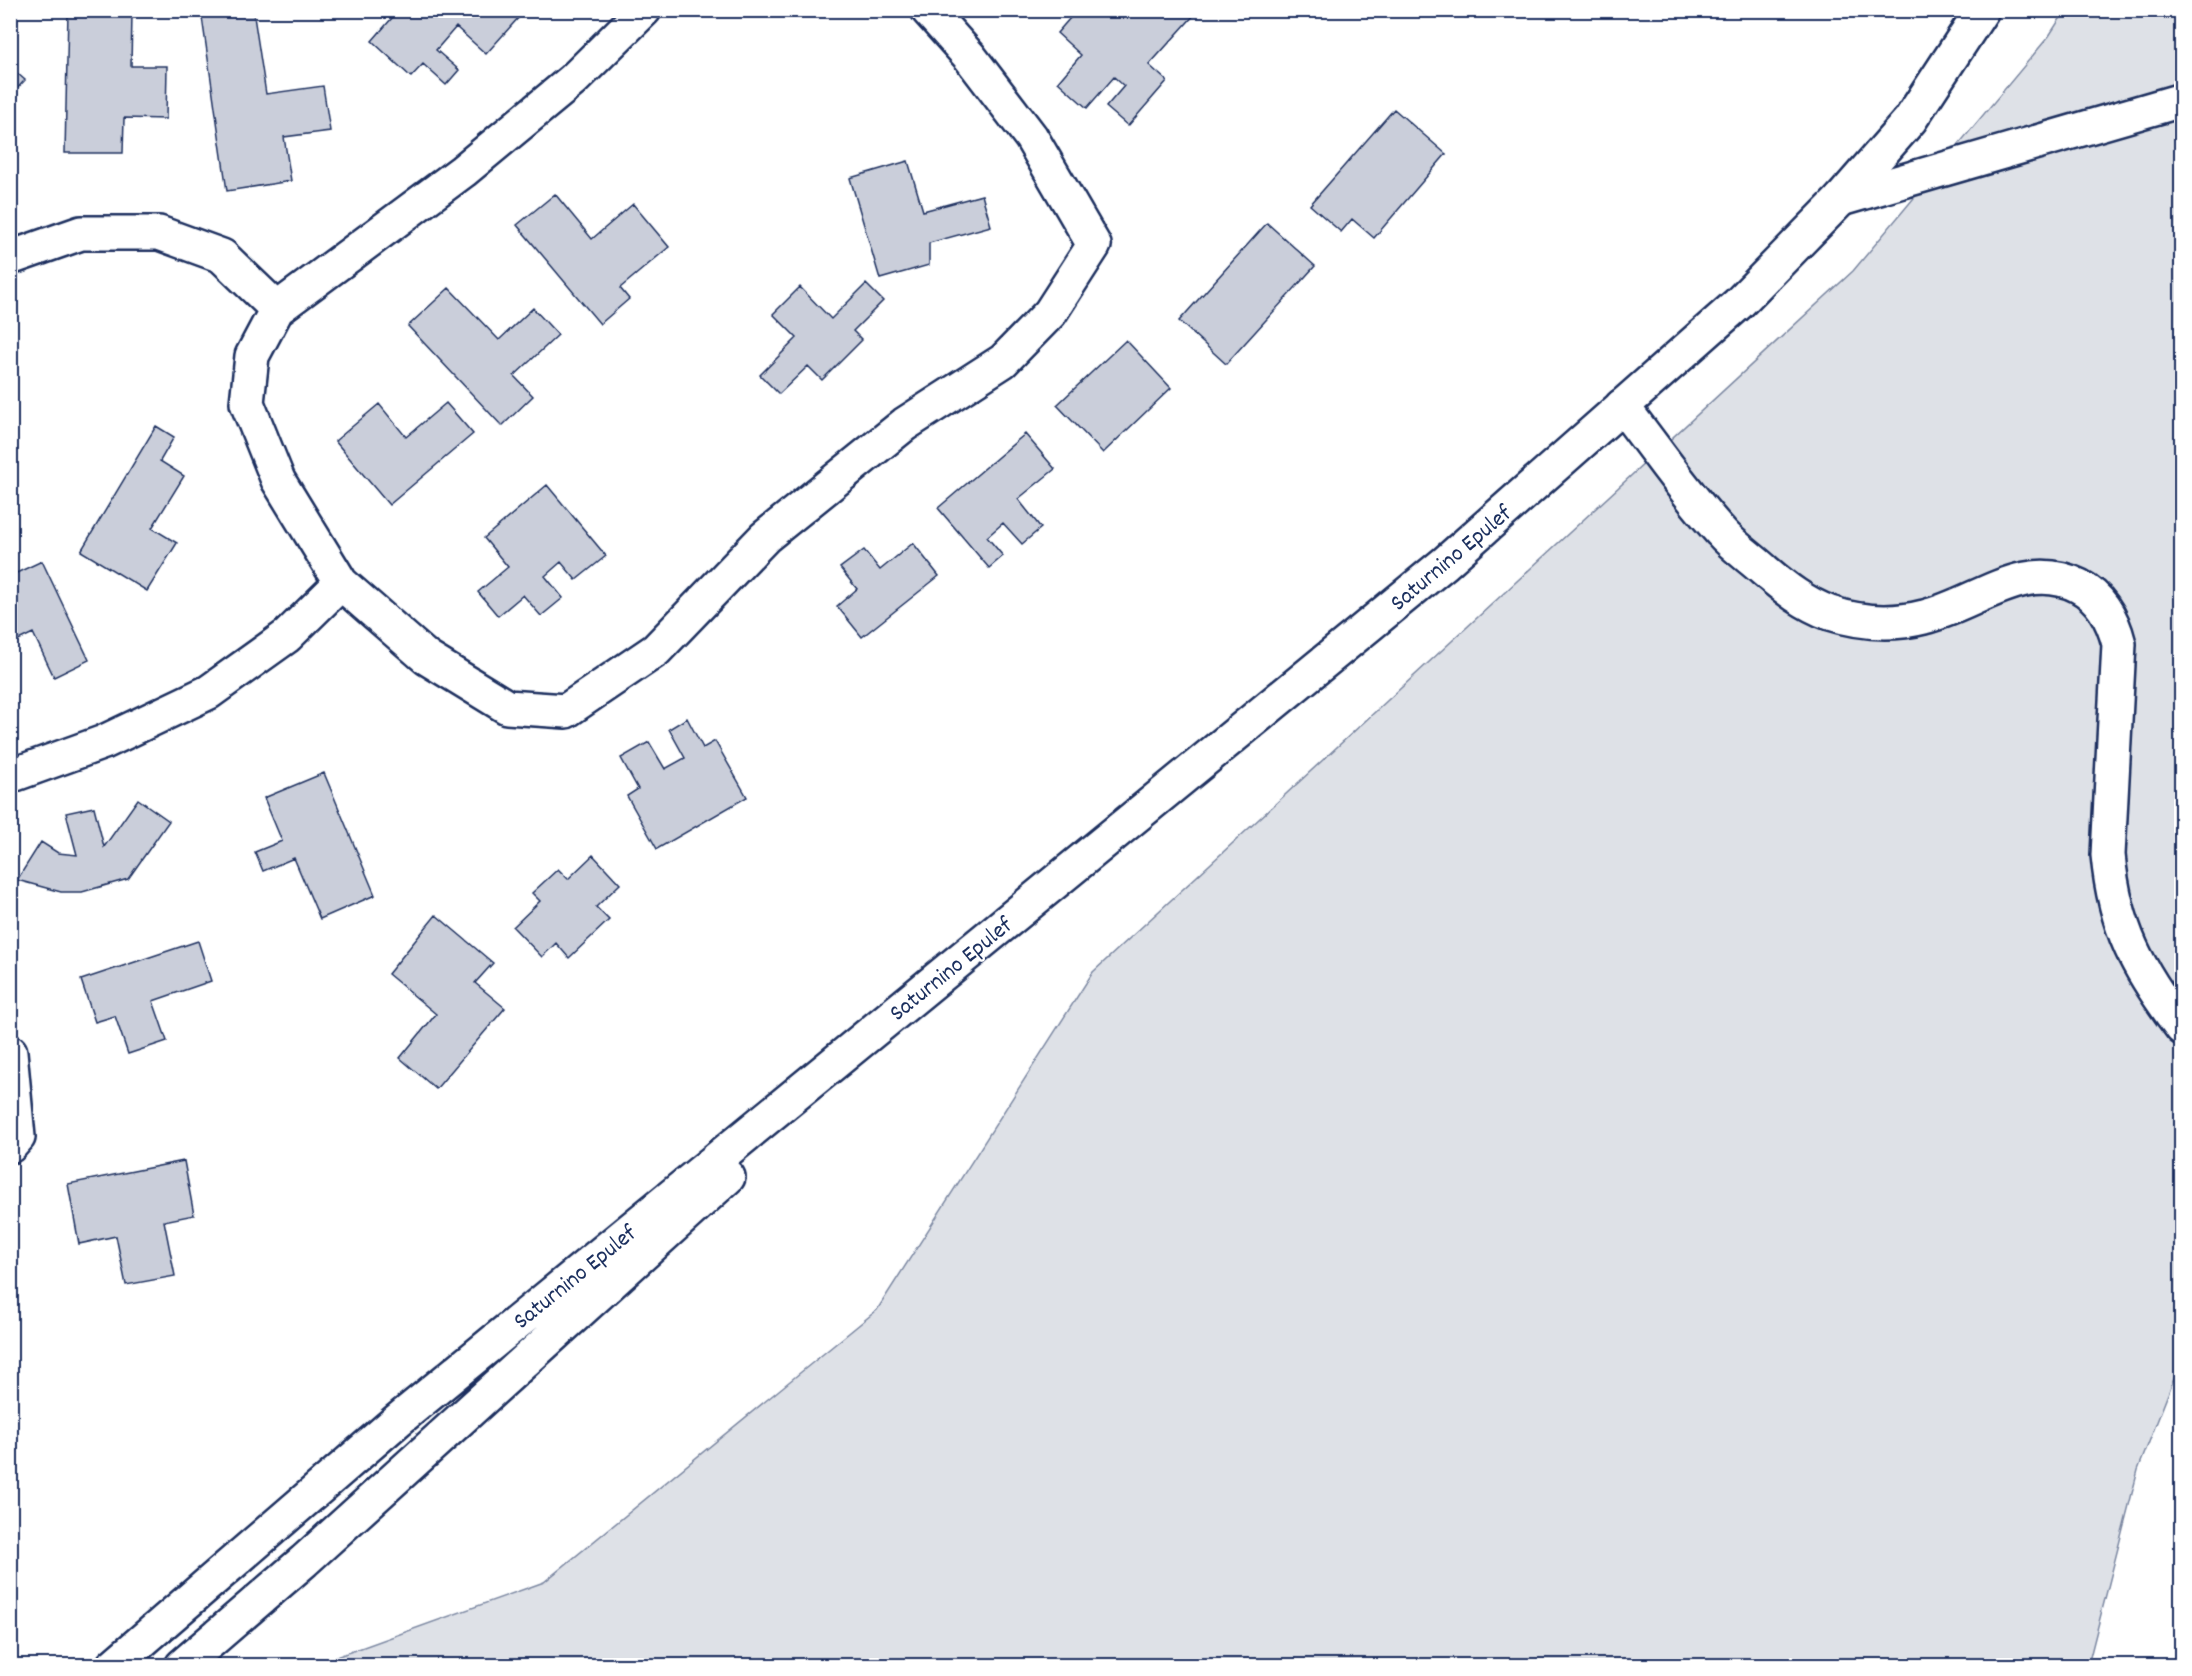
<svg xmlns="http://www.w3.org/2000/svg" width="2192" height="1676" font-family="Dekko,sans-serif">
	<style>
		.green { fill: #dee1e7; stroke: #7c88a2; stroke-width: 1.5 }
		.building { fill: #caceda; stroke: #1b2f5e; stroke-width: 1.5 }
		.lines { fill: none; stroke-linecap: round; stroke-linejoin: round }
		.minor-casing { stroke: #1b2f5e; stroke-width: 38 }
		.major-casing { stroke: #1b2f5e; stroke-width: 38 }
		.minor { stroke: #fff; stroke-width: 33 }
		.major { stroke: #fff; stroke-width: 33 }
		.labels { text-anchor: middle; stroke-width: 4.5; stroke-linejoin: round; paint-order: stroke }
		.street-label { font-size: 24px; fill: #1b2f5e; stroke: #fff }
	</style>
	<rect width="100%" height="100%" fill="#fff"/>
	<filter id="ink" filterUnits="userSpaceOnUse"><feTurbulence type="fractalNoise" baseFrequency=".0167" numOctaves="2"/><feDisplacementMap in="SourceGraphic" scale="12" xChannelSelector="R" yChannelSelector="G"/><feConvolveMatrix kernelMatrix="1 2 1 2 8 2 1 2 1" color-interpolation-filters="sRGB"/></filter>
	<g filter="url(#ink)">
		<!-- green -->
		<path class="green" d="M2065,11H2181V1361L2138,1470L2088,1665L311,1666L544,1582L877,1310L1093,972L1853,271L2049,36Z"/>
		<!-- building -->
		<path class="building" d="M201,10H253L266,94L323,86L330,131L284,137L291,181L227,191Z
			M399,10H514L520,16L486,54L456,27L436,50L459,70L446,85L423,64L411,77L372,41Z
			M1077,10H1116L1124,17L1130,10H1193L1196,13L1149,65L1167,81L1128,126L1106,107L1124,86L1114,77L1087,108L1058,82L1081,55L1057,33Z
			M68,12L132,13L131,66H167L166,119L124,118L123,153H65Z
			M10,67L25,80L10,96Z
			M1394,109L1446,154L1374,238L1352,219L1341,232L1310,205Z
			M908,161L923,211L982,195L991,226L929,243V265L880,279L850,178Z
			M555,194L592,239L633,204L669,247L620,288L629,299L600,324L517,225Z
			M1267,223L1315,266L1226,364L1179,321Z
			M866,284L883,301L853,331L862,340L822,380L808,366L779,394L760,375L797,338L773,314L800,287L831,319Z
			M449,288L499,340L533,308L558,335L514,376L533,396L502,426L408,326Z
			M1126,340L1171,388L1103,453L1057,405Z
			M446,403L473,434L389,505L335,441L379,404L406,437Z
			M156,426L174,437L160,461L184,476L152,528L177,543L147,591L81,551Z
			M1025,434L1055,469L1018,499L1041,528L1022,544L1003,523L987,537L1003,556L989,568L938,508Z
			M547,485L606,556L576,580L561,562L545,576L563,598L541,616L523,595L498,616L478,592L508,567L484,538Z
			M913,543L939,576L862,637L837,606L857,589L840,568L864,550L880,570Z
			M42,561L89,660L54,677L33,633L10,644V576Z
			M687,718L703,748L715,741L747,797L657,849L627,796L638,789L621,758L649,742L665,769L685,758L669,729Z
			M324,773L375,895L320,919L294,858L263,871L255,852L282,841L264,798Z
			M138,799L169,821L128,879L82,892H61L17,880L41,842L58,853L77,855L66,813L94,807L104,847Z
			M593,855L620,884L596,907L609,920L569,958L556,943L542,957L513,927L540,901L532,893L558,869L568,879Z
			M436,915L493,963L475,983L505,1008L436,1089L400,1058L436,1014L388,974Z
			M198,941L211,981L153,1001L167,1041L128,1054L115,1016L95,1022L81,980Z
			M184,1161L194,1215L164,1221L175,1276L126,1285L116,1236L79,1244L68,1184Z"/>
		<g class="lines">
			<!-- minor casing -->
			<g class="minor-casing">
				<path id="minor" d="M644,10L573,80L463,171L277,309L252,356L247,403L278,480L341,583L427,658L507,707L566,711L656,650L765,537L905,424L1003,361L1050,313L1094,245L1031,137L970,57L928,10
					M1841,199L2182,100
					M10,258L81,233H159L222,256L277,309
					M1622,406C1655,448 1685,493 1721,532C1733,546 1751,558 1765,571C1785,588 1805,604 1830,613C1861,623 1893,625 1924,617C1976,605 2024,558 2079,586C2102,598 2113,620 2119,644L2108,855C2115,929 2138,970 2182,1028
					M10,776L104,742L209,692L287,636L341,583
					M10,1052L18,1137L10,1146"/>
			</g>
			<!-- major casing -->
			<g class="major-casing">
				<path id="major" d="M113,1666L398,1420L1445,563L1738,304L1841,199L1910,120L1982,10
					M182,1666L304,1561L728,1177"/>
			</g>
			<!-- minor -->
			<use href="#minor" class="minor"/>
			<!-- major -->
			<use href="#major" class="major"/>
		</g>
	</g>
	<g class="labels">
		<!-- street labels -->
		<g class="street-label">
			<text transform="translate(1450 557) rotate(-40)" y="8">Saturnino Epulef</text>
			<text transform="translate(950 968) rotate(-39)" y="8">Saturnino Epulef</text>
			<text transform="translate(574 1276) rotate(-39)" y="8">Saturnino Epulef</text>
		</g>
	</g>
	<!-- margin -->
	<rect width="2192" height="1676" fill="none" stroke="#fff" stroke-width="36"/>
	<rect x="18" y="18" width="2156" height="1640" fill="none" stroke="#1b2f5e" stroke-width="2" filter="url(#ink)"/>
</svg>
